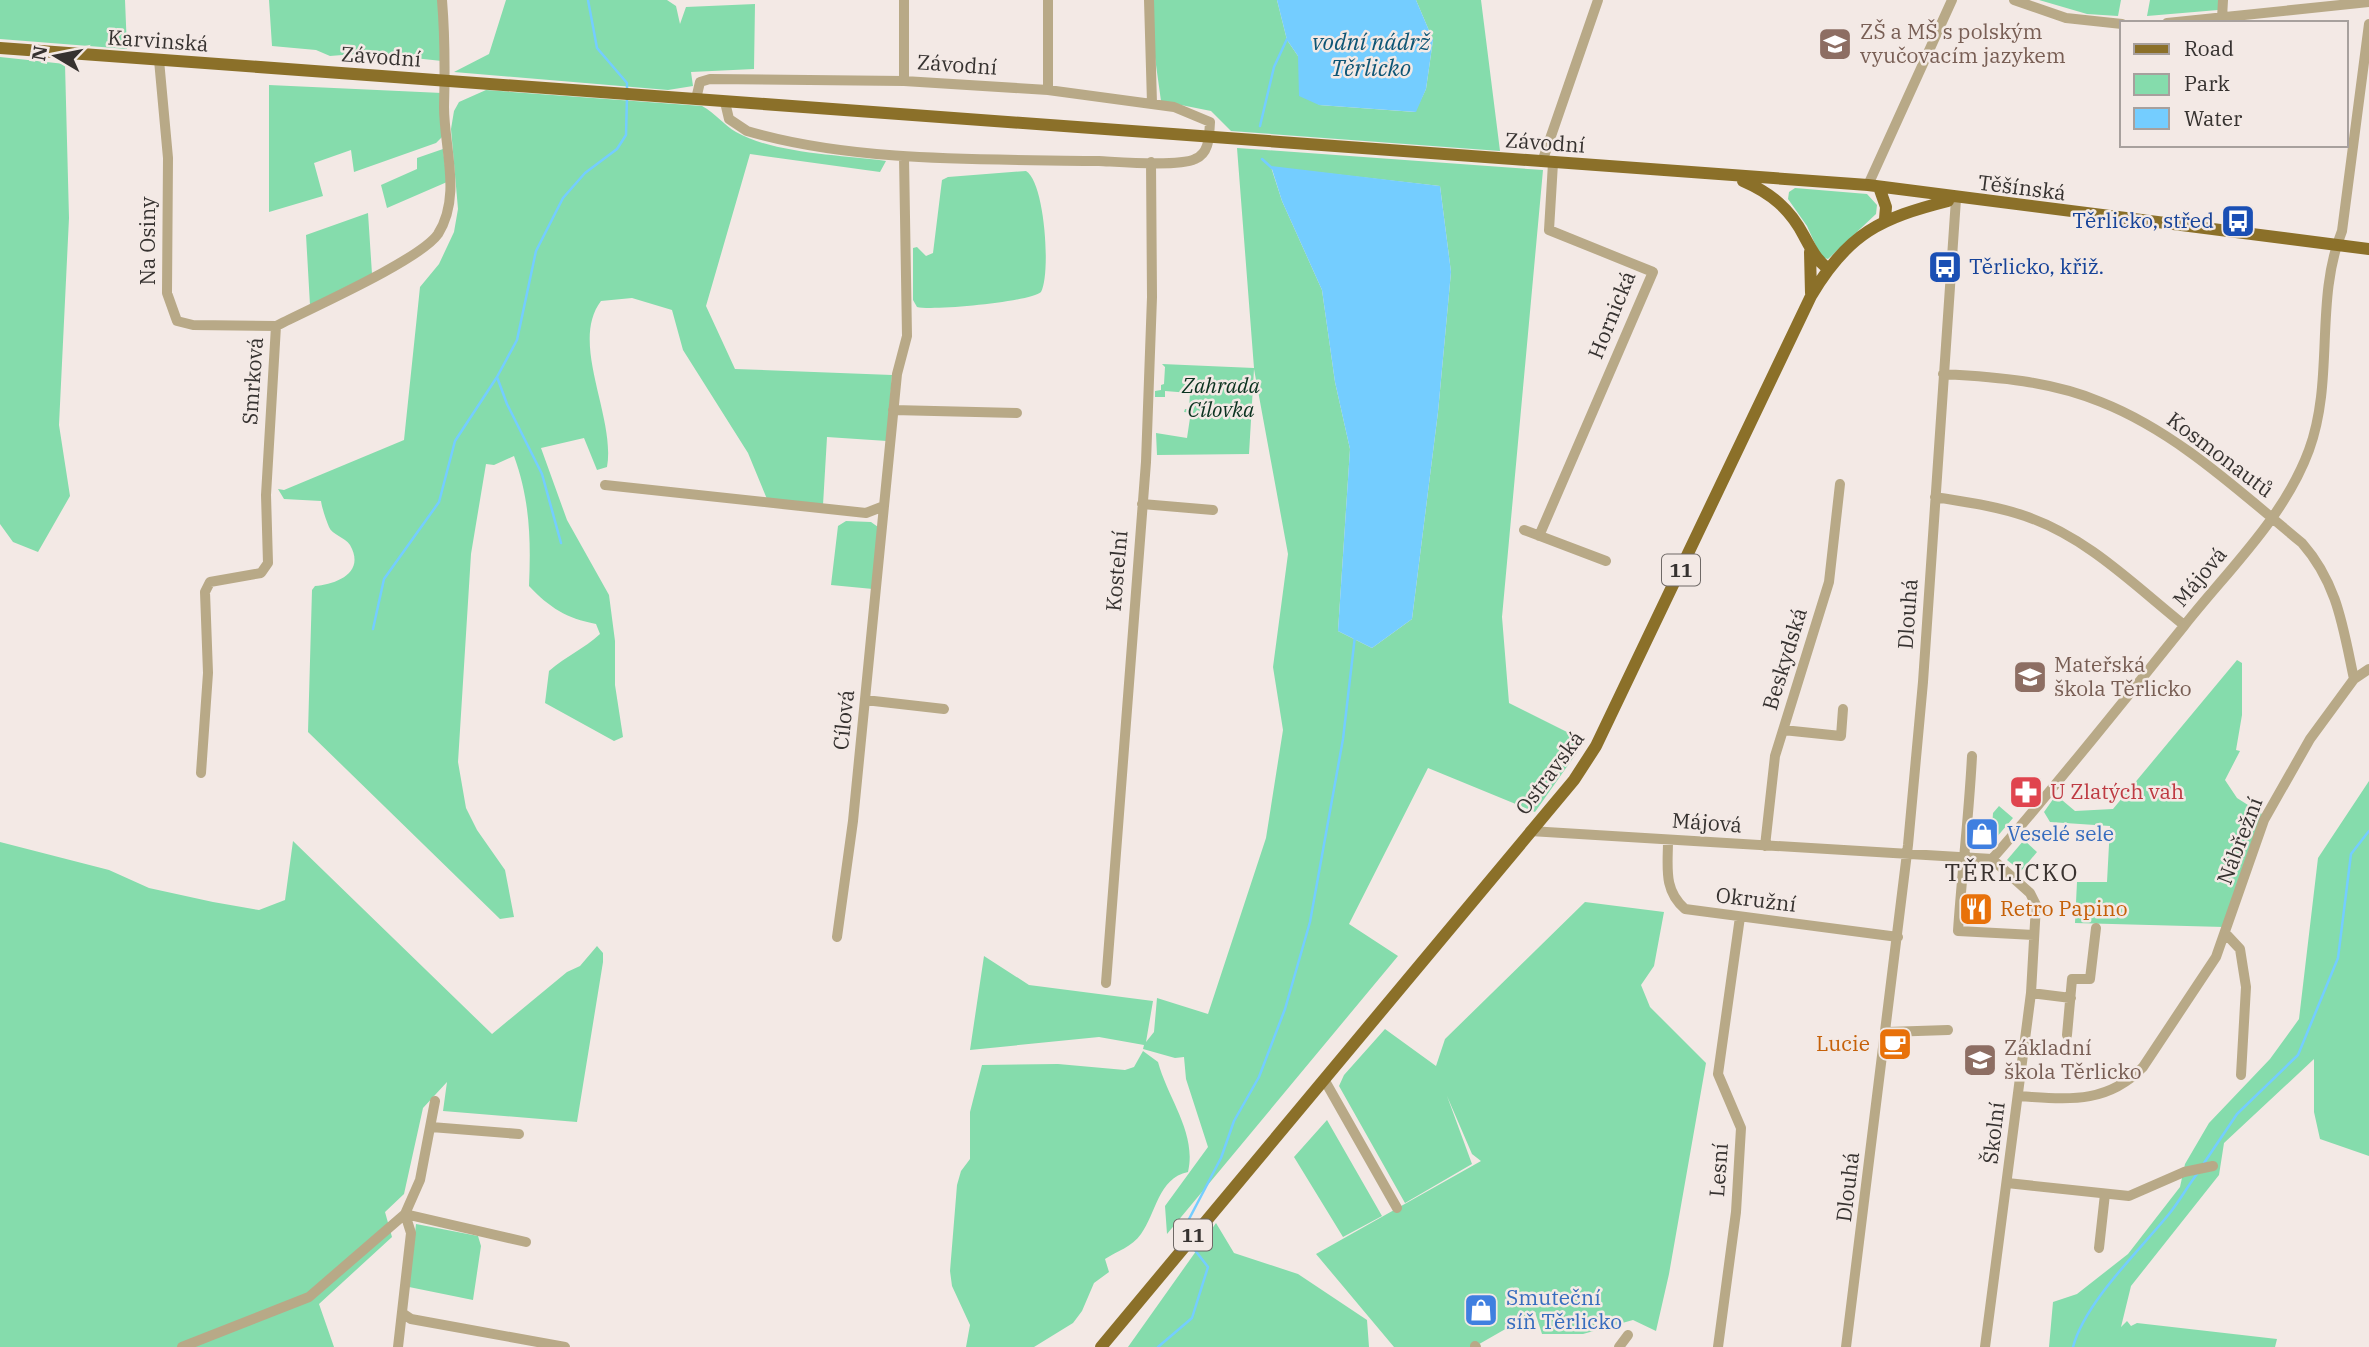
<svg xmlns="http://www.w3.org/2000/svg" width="2369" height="1347" font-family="'IBM Plex Serif',serif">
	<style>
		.green { fill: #85dcac; fill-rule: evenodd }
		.water { fill: #74cdff }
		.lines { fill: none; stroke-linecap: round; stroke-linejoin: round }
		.stream { stroke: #74cdff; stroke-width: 2.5 }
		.minor { stroke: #b8a987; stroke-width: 10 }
		.major { stroke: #8b7029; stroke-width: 12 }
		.labels { text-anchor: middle; stroke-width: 5; stroke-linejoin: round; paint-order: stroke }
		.shield { fill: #f3e9e5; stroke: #6f6966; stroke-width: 2 }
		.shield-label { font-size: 19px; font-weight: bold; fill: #363230 }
		.education-label { font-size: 21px; fill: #785e54; stroke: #f3e9e5; text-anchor: start }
		.street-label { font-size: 21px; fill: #363230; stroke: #f3e9e5 }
		.transit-label { font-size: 21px; fill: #164399; stroke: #f3e9e5; text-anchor: end }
		.park-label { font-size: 21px; font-style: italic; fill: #0b3320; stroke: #f3e9e5 }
		.health-label { font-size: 21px; fill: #be3a42; stroke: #f3e9e5; text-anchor: start }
		.shop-label { font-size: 21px; fill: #366cbe; stroke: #f3e9e5; text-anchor: start }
		.food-label { font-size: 21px; fill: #c56008; stroke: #f3e9e5; text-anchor: start }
		.water-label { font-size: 23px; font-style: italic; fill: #0d5575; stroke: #f3e9e5 }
		.quarter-label { font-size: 24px; letter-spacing: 2px; fill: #39322f; stroke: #f3e9e5 }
	</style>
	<rect width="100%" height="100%" fill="#f3e9e5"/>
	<!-- green -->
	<path class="green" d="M0,0H125L127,49L0,39Z
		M269,0H440L442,61L367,53L330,56L316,50L272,46Z
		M506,0H667L676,6L680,24L686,7L755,4L754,69L691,72L693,86L668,90L454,72L489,54Z
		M1147,0H1277L1287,40L1298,56L1319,105L1415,112L1426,89L1433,40L1416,0H1481L1500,151L1231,131L1211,111L1161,101Z
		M2039,0H2121L2118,16L2087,14Z
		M2150,0H2219L2218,10L2147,16Z
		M0,57L65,64L69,218L59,425L70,496L38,552L13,542L0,524Z
		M269,85L442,93V137L436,143L354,172L351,150L314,163L323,196L269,212Z
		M486,90L702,106C715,113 724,125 736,132C774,154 843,155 886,161L880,172L750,154L706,306L735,369L892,375L887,441L827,437L823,505L767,499L748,453L683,350L672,310L632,298L601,301C569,343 616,417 607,467L597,470L584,438L541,448L567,520L609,595L615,641V685L623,737L614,741L545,703L549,671C566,656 584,649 600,634L596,624C566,618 550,608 529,586C531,540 530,500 514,456L494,465L486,464L471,554L458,762L466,808L477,830L505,870L514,917L500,919L308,732L312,590L315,586C336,584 366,573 350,545C345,537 332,535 329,527C326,520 322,508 321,501L284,499L278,489L284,490L404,440L420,287L439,264L454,232L458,209L451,129L454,111L459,102Z
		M1237,148L1543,170L1502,617L1509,703L1585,741L1535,812L1428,768L1349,924L1398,956L1167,1234L1165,1206L1208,1147L1186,1079L1184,1057L1175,1058L1143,1049L1144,1045L1099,1037L970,1050L984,956L1029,985L1153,1001L1146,1042L1154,1032L1157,998L1208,1014L1266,838L1283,730L1273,667L1288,554L1254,369L1249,454L1157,455L1156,433L1187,438L1190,418L1193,417V413L1184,412L1185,409H1189L1190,393L1165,391V397H1155V391L1161,390V385L1164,384L1165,367L1162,364L1254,368ZM1271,167L1440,186L1451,272L1438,412L1412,619L1372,648L1338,631L1350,449L1335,382L1322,290L1282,201Z
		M443,149L447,182L387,208L381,185L417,169V158Z
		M1026,171C1045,182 1051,274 1041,292C1030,302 932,311 917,307L913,300V248L917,247L926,256L933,253L942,180L948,177Z
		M1795,188L1867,194L1877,205L1876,214L1828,259L1821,257L1807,226L1788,199L1789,192Z
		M368,213L372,274L310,305L306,235Z
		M846,521L871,522L878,527L873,589L831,585L838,526Z
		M2237,660L2242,663V715L2236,750L2240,751L2225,780L2237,798L2262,814L2224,927L2075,923L2077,882H2107L2110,826L2050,822L2044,812L2056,795L2075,811L2113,809Z
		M2369,781V1156L2320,1139L2314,1112V1059L2224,1143L2219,1175L2131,1286L2121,1327L2127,1321L2131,1326L2137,1323L2277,1339L2275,1347H2049L2053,1302L2077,1294L2128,1254L2180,1187L2185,1164L2209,1123L2270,1059L2299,1019L2318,858Z
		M1999,806L2013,818L1996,838L1998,841H1991L1993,813Z
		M2024,840L2037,852L2021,871L2007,860Z
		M293,841L492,1034L567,972L580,966L597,946L603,953V962L577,1122L443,1111L447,1082L423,1108L404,1194L385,1212L392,1237L319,1304L334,1347H0V842L109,870L149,888L213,902L259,910L285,900Z
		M1585,902L1664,912L1654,966L1641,985L1650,1007L1706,1063L1669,1274L1656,1331L1633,1320L1583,1334H1542L1535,1312L1474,1347H1394L1316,1254L1481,1161L1472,1154L1447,1096L1472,1164L1405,1203L1339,1086L1344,1075L1385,1029L1436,1066L1445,1039Z
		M1143,1051L1158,1062C1168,1099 1197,1133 1188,1172C1158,1178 1156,1214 1141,1234C1132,1247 1117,1251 1105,1259L1109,1272L1094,1283L1082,1311L1073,1323L1034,1347H966L970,1325L952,1286L950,1271L957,1185L961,1171L970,1159V1112L982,1065L1058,1064L1125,1070L1134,1067Z
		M1327,1120L1382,1216L1343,1237L1294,1157Z
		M1216,1223L1234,1253L1298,1274L1367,1320L1369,1347H1128Z
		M416,1224L478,1236L481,1246L473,1300L409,1287Z"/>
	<!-- water -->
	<path class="water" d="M1277,0H1416L1433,40L1426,89L1416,112L1319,105L1299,96L1298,56L1287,40Z
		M1271,166L1440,186L1451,272L1438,412L1412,619L1372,648L1338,631L1350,449L1335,382L1322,290L1282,201Z"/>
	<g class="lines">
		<!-- stream -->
		<path class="stream" d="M588,0L597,48L627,83V90
			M1260,126L1274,67L1287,39
			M1262,159L1272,168
			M497,377L507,404L542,474L561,543
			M373,629L384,579L439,502L455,441L497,377L517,340L536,251L563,198L585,173L617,149L626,135L627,97
			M2202,1166L2237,1114L2298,1055L2338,958L2351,854L2369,831
			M1186,1238L1188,1221L1221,1158L1234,1121L1259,1077L1285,1009L1310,922L1343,739L1355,636
			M1158,1347L1192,1318L1208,1267L1191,1245
			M2073,1347C2085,1302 2139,1251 2169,1214C2179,1202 2187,1187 2197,1174"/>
		<!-- minor -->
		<path class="minor" d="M904,0V81
			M1048,0V90
			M1149,0L1152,103
			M2014,0L2066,18L2122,24
			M2222,18L2223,0
			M2167,23L2369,2
			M159,60L168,158L167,293L177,321L193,325L276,326
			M696,99L700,82L710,79L904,81L1048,90L1174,107L1210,122C1209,135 1210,153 1195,159C1178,167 1120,162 1099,161C986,159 856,163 747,131L729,119L725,102
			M1542,162L1598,0
			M1868,185L1952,0
			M1943,374C1997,377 2051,381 2101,402C2177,432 2240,492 2302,543C2338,584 2343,628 2354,679L2310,739L2264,820L2216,957L2143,1067C2106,1105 2067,1099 2018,1096
			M893,410L1017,413
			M605,485L866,513L884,506
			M1935,497C1965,502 1996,506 2025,516C2087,537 2134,585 2184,625
			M1142,504L1213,510
			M1524,530L1606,561
			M1539,536L1653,272L1549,230L1553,163
			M2354,679L2369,669
			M865,700L944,709
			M1783,730L1841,736L1843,709
			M1972,756C1969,815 1962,872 1958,931L2034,935
			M201,773L208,673L205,592L210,582L261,573L268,563L266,495L276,326C309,309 420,260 438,234C462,196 444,148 444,107C445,71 445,36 442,0
			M1530,831L1992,859C2058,784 2121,704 2184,626C2228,570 2284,518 2309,450C2335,379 2314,300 2342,231L2369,24
			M1668,840C1668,867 1663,890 1685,909L1898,937
			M1765,846L1775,756L1829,582L1840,484
			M2226,934L2240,949L2246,987L2241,1075
			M837,937L853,821L897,374L907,336L904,157
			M1106,983L1146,462L1152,297L1151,162
			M2031,993L2071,998
			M1887,1032L1948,1030
			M2067,1035L2072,979H2090L2096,928
			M1325,1081L1397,1208
			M431,1127L519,1134
			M2007,1183L2129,1196L2184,1172L2213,1166
			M405,1214L526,1242
			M2099,1248L2105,1194
			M402,1313L411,1319L565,1347
			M1475,1346L1476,1347
			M182,1347L309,1297L405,1214L420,1180L435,1101
			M398,1347L411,1233L405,1214
			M1619,1347L1628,1335
			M1718,1347L1736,1212L1741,1128L1718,1074L1740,917
			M1846,1347L1908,845L1923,682L1956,199
			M1985,1347L2031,993L2036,905L2030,893L1992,859"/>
		<!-- major -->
		<path class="major" d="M0,48L1868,185L2369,249
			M1743,181C1771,193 1790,209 1804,236C1811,249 1816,259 1827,268
			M1879,187L1886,207L1885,219
			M1810,252L1811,293
			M1101,1347L1574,780L1596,746L1811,296C1848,233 1881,218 1948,201"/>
	</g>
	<!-- icons -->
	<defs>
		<g id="school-square" transform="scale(1.75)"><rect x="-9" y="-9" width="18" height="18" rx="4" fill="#8d6e63" stroke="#f3e9e5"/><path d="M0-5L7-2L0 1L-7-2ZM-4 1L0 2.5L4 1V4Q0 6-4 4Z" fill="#fff"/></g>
		<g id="bus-square" transform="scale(1.75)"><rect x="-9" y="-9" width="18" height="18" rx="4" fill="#1a4fb4" stroke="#f3e9e5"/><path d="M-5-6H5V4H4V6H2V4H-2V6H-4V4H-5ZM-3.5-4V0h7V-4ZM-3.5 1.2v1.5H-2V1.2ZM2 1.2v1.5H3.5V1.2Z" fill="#fff"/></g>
		<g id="pharmacy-square" transform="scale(1.75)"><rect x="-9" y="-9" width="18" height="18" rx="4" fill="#e0444e" stroke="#f3e9e5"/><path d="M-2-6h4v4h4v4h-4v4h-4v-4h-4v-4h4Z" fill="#fff"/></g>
		<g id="shop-square" transform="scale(1.75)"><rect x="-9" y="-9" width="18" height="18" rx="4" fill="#3f7fe0" stroke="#f3e9e5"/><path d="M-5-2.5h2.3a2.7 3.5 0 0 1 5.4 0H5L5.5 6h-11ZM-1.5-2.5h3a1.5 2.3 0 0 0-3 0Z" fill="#fff"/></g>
		<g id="restaurant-square" transform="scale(1.75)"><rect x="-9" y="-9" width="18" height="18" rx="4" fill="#e8710a" stroke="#f3e9e5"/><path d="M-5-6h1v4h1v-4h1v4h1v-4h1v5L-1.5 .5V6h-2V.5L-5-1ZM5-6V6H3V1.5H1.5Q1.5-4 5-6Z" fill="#fff"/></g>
		<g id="cafe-square" transform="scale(1.75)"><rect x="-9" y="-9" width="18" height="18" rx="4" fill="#e8710a" stroke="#f3e9e5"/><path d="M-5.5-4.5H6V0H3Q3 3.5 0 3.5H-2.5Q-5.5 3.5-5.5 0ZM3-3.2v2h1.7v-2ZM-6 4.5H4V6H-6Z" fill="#fff"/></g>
	</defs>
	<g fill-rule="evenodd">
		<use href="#school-square" x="1835" y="44"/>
		<use href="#bus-square" x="2238" y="221"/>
		<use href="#bus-square" x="1945" y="267"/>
		<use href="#school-square" x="2030" y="677"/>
		<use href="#pharmacy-square" x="2026" y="792"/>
		<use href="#shop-square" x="1982" y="834"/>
		<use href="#restaurant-square" x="1976" y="909"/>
		<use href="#cafe-square" x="1895" y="1044"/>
		<use href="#school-square" x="1980" y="1060"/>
		<use href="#shop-square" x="1481" y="1310"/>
	</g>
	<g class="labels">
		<!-- shield labels -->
		<g class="shield">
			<rect x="1662" y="554.5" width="38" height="31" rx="5"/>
			<rect x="1174" y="1219.5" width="38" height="31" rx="5"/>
		</g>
		<g class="shield-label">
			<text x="1681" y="577">11</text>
			<text x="1193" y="1242">11</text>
		</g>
		<!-- education labels -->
		<g class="education-label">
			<text x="1860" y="39">ZŠ a MŠ s polským<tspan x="1860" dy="24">vyučovacím jazykem</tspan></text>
			<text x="2054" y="672">Mateřská<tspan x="2054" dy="24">škola Těrlicko</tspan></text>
			<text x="2004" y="1055">Základní<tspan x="2004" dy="24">škola Těrlicko</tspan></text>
		</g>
		<!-- street labels -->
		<g class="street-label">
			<text transform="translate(158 41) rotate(4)" y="7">Karvinská</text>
			<text transform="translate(381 57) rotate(4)" y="7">Závodní</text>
			<text transform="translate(957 65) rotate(4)" y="7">Závodní</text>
			<text transform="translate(1545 143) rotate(4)" y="7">Závodní</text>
			<text transform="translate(2022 188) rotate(7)" y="7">Těšínská</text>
			<text transform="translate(148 241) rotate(-90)" y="7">Na Osiny</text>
			<text transform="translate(1612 315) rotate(-68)" y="7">Hornická</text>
			<text transform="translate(253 381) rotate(-86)" y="7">Smrková</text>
			<text transform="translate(2220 455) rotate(37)" y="7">Kosmonautů</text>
			<text transform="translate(1117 571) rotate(-85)" y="7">Kostelní</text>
			<text transform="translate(2200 577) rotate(-50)" y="7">Májová</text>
			<text transform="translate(1908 614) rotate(-86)" y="7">Dlouhá</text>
			<text transform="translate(1785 659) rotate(-73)" y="7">Beskydská</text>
			<text transform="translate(844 720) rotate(-84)" y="7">Cílová</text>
			<text transform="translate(1550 773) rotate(-53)" y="7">Ostravská</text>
			<text transform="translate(1707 823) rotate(4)" y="7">Májová</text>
			<text transform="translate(2240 841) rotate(-69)" y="7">Nábřežní</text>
			<text transform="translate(1756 900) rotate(7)" y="7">Okružní</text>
			<text transform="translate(1994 1133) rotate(-83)" y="7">Školní</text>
			<text transform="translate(1719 1170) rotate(-86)" y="7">Lesní</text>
			<text transform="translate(1848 1187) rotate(-83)" y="7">Dlouhá</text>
		</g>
		<!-- transit labels -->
		<g class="transit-label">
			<text x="2214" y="228">Těrlicko, střed</text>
			<text x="1969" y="274" text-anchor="start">Těrlicko, křiž.</text>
		</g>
		<!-- park labels -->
		<g class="park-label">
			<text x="1221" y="393">Zahrada<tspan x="1221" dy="24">Cílovka</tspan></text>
		</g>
		<!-- health labels -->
		<g class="health-label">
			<text x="2050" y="799">U Zlatých vah</text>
		</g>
		<!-- shop labels -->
		<g class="shop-label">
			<text x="2007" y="841">Veselé sele</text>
			<text x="1506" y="1305">Smuteční<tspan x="1506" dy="24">síň Těrlicko</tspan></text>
		</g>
		<!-- food labels -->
		<g class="food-label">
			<text x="2000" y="916">Retro Papino</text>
			<text x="1870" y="1051" text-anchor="end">Lucie</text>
		</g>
		<!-- water labels -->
		<g class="water-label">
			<text x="1371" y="50">vodní nádrž<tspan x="1371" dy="26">Těrlicko</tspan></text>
		</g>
		<!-- quarter labels -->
		<g class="quarter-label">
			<text x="2012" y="881">TĚRLICKO</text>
		</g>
	</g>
	<!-- legend -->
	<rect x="2120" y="21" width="228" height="126" fill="#f3e9e5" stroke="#a7a09d" stroke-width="2"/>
	<rect x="2134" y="44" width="35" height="10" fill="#8b7029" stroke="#a7a09d" stroke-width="2"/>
	<text x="2184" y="56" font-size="21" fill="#363230">Road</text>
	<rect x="2134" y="74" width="35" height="21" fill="#85dcac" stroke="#a7a09d" stroke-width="2"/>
	<text x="2184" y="91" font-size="21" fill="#363230">Park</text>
	<rect x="2134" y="108" width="35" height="21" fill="#74cdff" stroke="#a7a09d" stroke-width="2"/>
	<text x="2184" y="126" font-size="21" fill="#363230">Water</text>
	<!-- north arrow -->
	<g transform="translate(56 56) rotate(280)" stroke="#f3e9e5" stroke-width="5" paint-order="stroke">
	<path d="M0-5L12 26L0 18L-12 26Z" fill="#363230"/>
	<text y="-10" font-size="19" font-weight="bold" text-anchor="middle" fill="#363230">N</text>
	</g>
</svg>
